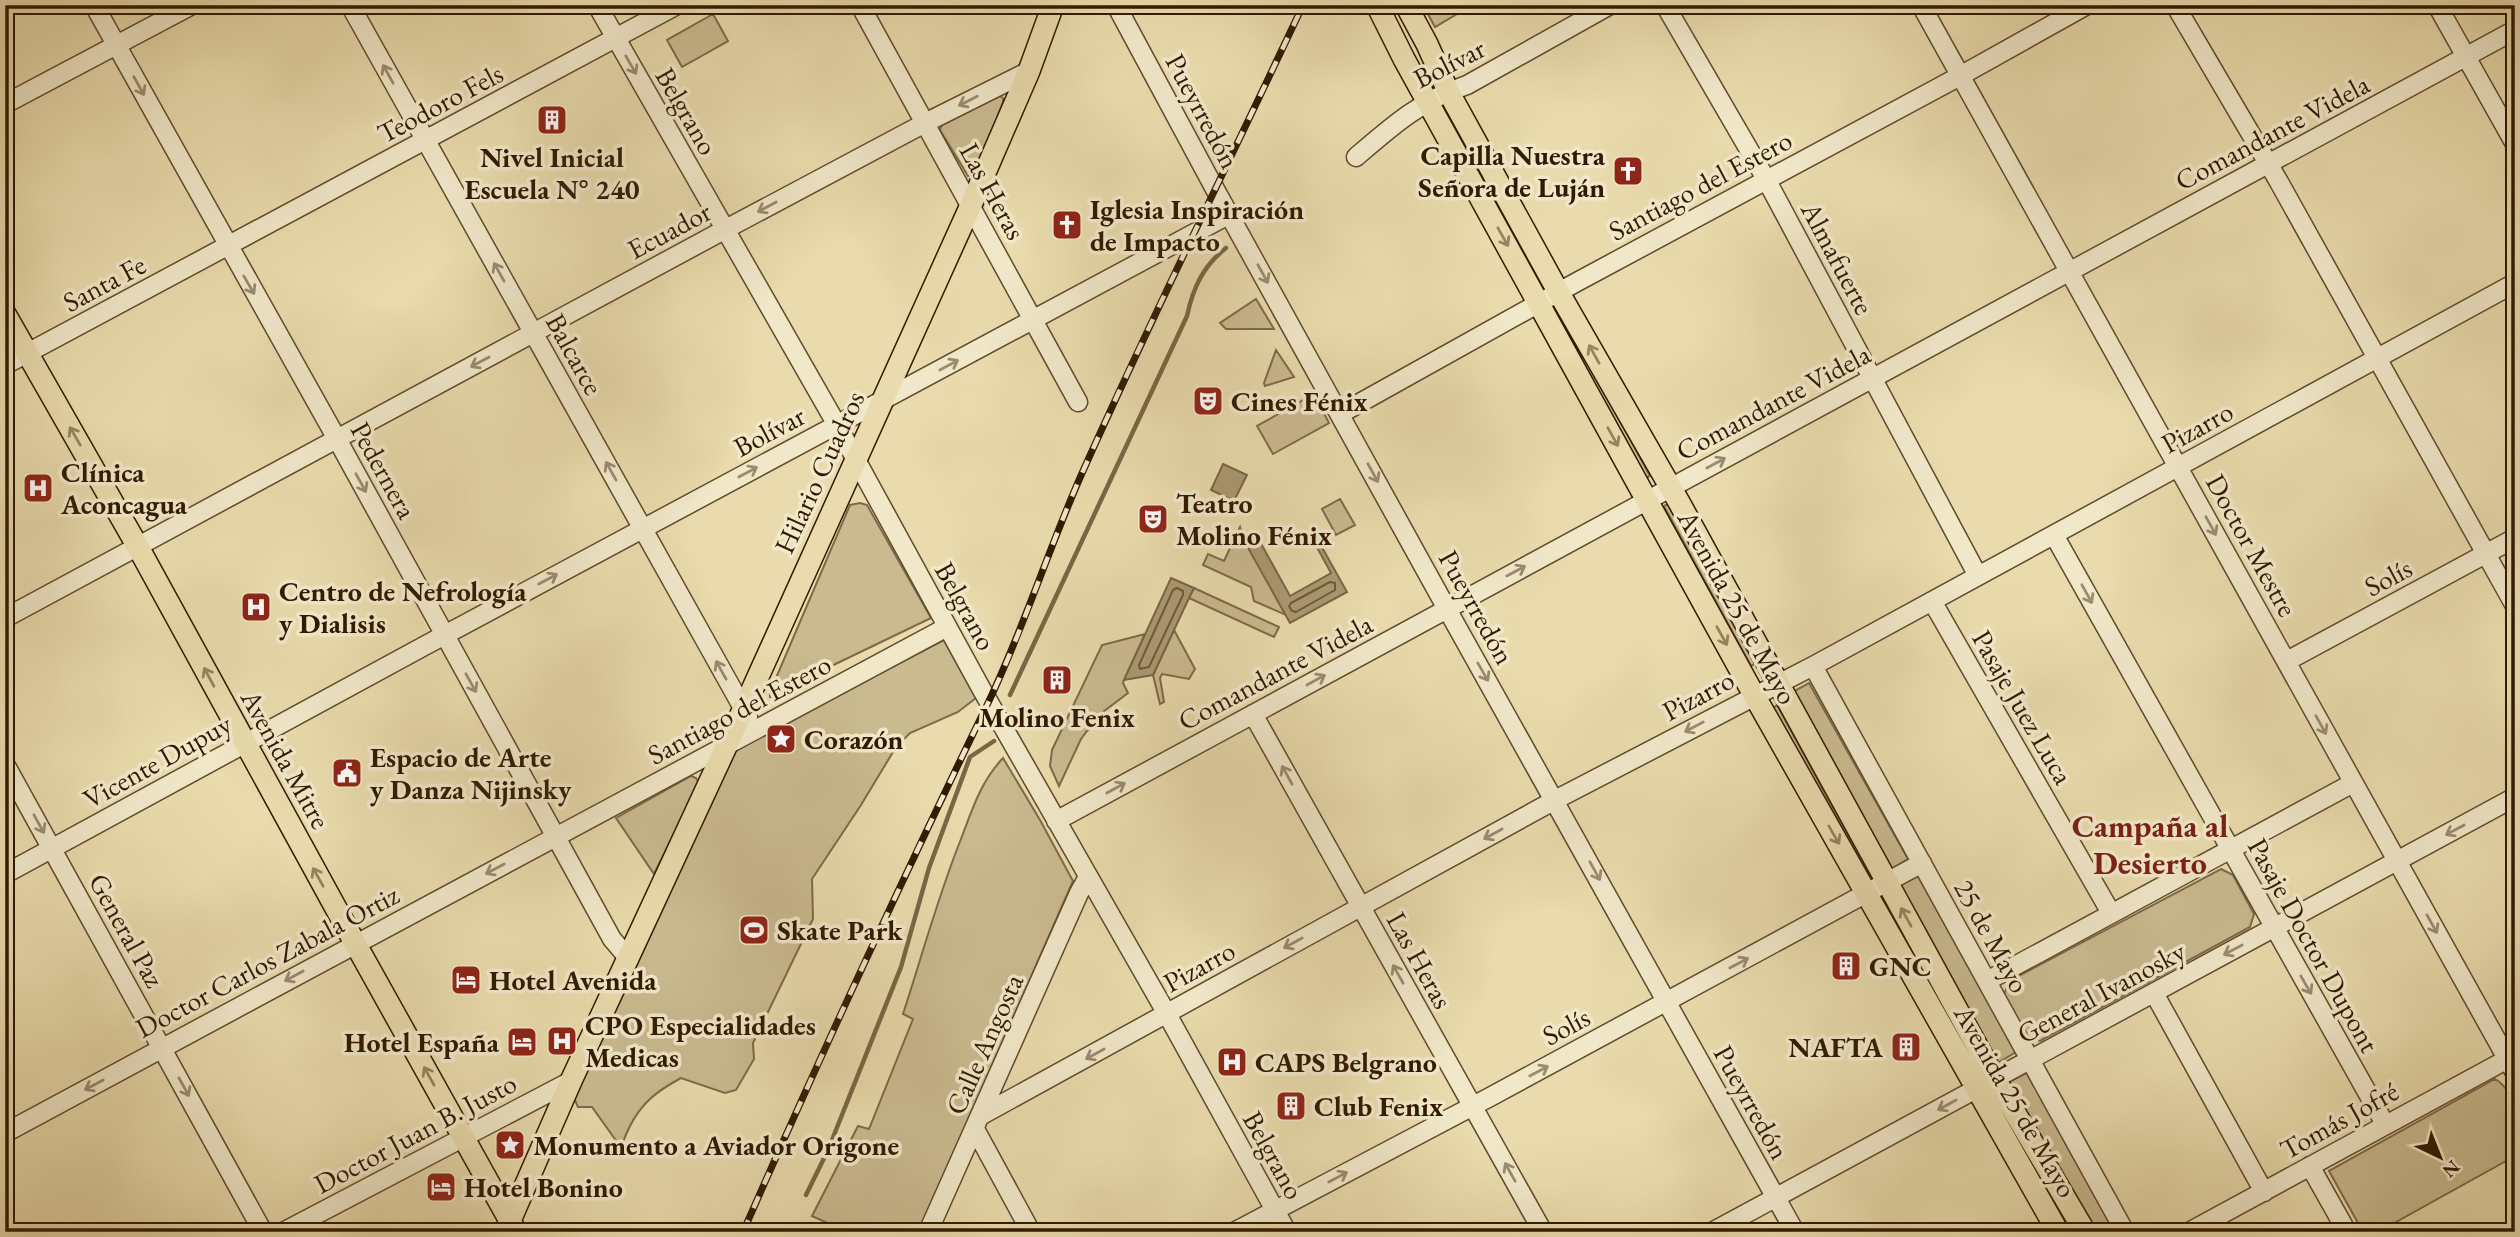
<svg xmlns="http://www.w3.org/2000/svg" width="2520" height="1237" font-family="'EB Garamond',serif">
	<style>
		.green { fill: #caba90; stroke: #7e6a48; stroke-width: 2 }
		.water { fill: #aa9972; stroke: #7a6644; stroke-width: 2 }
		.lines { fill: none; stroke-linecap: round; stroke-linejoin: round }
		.shore { stroke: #6e5a39; stroke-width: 2 }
		.stream { stroke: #7a6644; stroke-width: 4.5 }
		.minor-casing { stroke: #5f4a2b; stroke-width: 21 }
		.major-casing { stroke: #311a00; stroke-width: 24 }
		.minor { stroke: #f1e8ca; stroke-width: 18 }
		.major { stroke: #e9dbad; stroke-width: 21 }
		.rail-casing { stroke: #311a00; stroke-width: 7 }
		.rail { stroke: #f1e8ca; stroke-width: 4.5; stroke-dasharray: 13; stroke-linecap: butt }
		.oneway { stroke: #9b8b6f }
		.oneway2 { stroke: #96845f }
		.labels { text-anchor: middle; stroke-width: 7; stroke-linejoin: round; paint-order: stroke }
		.street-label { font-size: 28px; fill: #311a00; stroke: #f1e8ca }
		.poi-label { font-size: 28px; font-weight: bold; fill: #311a00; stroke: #f1e8ca; text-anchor: start }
		.quarter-label { font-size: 32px; font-weight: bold; fill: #7a1f14; stroke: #f1e8ca }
	</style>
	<rect width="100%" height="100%" fill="#e9dbad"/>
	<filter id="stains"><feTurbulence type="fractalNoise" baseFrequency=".00286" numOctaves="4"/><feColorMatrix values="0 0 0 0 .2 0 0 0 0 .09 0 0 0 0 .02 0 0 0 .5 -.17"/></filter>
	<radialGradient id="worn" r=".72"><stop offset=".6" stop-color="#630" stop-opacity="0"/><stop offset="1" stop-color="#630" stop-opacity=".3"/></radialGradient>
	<!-- green -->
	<path class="green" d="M1423,5H1472L1435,27Z
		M713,14L728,41L682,67L667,40Z
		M1000,96L1003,98V102L976,173L968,176L940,130L943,121Z
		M1448,111L1536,270L1532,273L1444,113Z
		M1256,299L1274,329H1226L1220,323Z
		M1563,316L1650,476L1646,478L1559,318Z
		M1276,350L1294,377L1265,386L1264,383Z
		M1314,394L1329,423L1273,454L1257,426Z
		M1340,499L1355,525L1336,535L1322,509Z
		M860,503L867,505L931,618L821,671L776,697H770V692L850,505Z
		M1668,504L1755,664L1751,666L1664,506Z
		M1240,527L1243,537L1286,615L1254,601L1251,587L1203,565L1208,554L1224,561Z
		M1194,588L1279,627L1274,637L1189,598Z
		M1174,630L1195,669L1189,679L1162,674L1160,678L1164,702L1160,704L1153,675Z
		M1145,634L1124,680L1123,683L1128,693L1103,712L1105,720L1087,731L1081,739L1059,786L1050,766L1052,750L1102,645Z
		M944,640L976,698L958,712L910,733L896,747L861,805L812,879L813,919L753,1043L754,1059L736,1090L725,1093L681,1078C657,1091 641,1103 629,1128C626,1135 622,1141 622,1149L592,1107H578L573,1096L730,751Z
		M1809,683L1908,859L1888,871L1789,694Z
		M1777,705L1864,865L1860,867L1773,708Z
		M1003,758L1040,820L1073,881L919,1232H861L853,1228L851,1232H847L812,1216L858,1126L869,1129L913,1019L903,1014C922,956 938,896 961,839C972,810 981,781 1003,758Z
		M691,776L696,778L699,783L654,874L616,818Z
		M2221,869L2233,875L2254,914L2250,927L2040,1041L2026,1036L2004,995L2009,981Z
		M1918,876L2016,1052L1996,1064L1897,887Z
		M2028,1072L2117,1232H2090L2007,1083Z
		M2495,1079C2520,1093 2515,1131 2515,1156L2378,1232H2363L2329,1171Z"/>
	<!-- water -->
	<path class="water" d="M1223,464L1247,475L1234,501L1211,490Z
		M1254,531L1290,596L1331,573L1314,542L1318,540L1347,592L1290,623L1242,537Z
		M1171,578L1194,588L1189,598L1153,675L1124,680Z"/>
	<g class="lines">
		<!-- shore -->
		<path class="shore" d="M1330,582L1335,583V590L1296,612L1292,611L1289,606L1291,603Z
			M1177,588L1183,591V595L1149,667L1140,669L1139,665L1173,590Z"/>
		<!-- stream -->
		<path class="stream" d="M1010,695L1187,316C1193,288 1203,266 1226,248
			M806,1195L828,1150L901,967L929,868L970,757L994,741"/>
		<!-- minor casing -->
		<g class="minor-casing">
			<path id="minor" d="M94,5L337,439L612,939L629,959
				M350,5L748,717
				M597,5L837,425L982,690L1167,1014L1287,1232
				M860,5L1078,402
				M1116,5L1216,191L1447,609L1795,1232
				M1665,5L1766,179L1978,576
				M1921,5L2515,1073
				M2175,5L2279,182L2515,606
				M2437,5L2515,144
				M5,104L192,5
				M1356,157C1392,126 1421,100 1467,85L1610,5
				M5,365L677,5
				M1340,414L1575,283L1960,76L2087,5
				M2054,535L2385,1124
				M1932,601L2111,913
				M5,618L724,230L925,123L1029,71
				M2287,661L2515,538
				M1813,666L2125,1232
				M1253,714L1543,1232
				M5,764L263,1232
				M1056,821L2515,30
				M5,874L426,645L1230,214
				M1987,981L2353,783
				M2154,993L2264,1192
				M980,1116L1555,800L1813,666L2515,283
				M975,1129L1031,1232
				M5,1133C319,964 633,794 947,627
				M2310,1166L2347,1232
				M283,1232L571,1081
				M928,1232L1079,893L1088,877
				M1234,1232L1490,1097L1922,863
				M1712,1232L2515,797
				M2189,1232L2515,1055"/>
		</g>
		<!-- major casing -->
		<g class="major-casing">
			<path id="major" d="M1377,5L1404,59L1754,695L2058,1232
				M1406,5L1427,44L1448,91L1559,293L1680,504L1995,1079L2085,1232
				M5,314L138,547L355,943L515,1230
				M505,1232L571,1081L743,710L971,205L1029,71L1053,5"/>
		</g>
		<!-- minor -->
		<use href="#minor" class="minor"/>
		<!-- major -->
		<use href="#major" class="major"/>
		<!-- rail casing -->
		<g class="rail-casing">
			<path id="rail" d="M743,1232C821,1054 903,878 988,703C1024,628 1049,547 1083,471C1153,314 1230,161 1303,5"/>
		</g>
		<!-- rail -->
		<use href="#rail" class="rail"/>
	</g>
	<!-- one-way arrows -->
	<defs><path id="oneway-shaft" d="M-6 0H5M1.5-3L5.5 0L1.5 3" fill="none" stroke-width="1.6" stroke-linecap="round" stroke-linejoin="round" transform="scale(1.75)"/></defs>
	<g class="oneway">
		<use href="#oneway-shaft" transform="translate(631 65) rotate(60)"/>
		<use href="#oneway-shaft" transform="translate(388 74) rotate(-119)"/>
		<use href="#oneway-shaft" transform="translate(139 86) rotate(61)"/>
		<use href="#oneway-shaft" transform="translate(968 101) rotate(153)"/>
		<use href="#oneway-shaft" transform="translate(767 207) rotate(152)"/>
		<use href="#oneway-shaft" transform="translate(499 272) rotate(-119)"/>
		<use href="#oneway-shaft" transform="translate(1263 274) rotate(61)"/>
		<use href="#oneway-shaft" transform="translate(249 285) rotate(60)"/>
		<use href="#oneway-shaft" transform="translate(480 362) rotate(152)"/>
		<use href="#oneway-shaft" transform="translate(949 365) rotate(-28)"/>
		<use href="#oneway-shaft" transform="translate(1716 463) rotate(-28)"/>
		<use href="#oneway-shaft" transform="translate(611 471) rotate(-119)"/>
		<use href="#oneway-shaft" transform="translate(748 472) rotate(-28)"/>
		<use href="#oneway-shaft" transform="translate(1373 473) rotate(61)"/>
		<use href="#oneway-shaft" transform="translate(361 483) rotate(61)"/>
		<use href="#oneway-shaft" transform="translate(2211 526) rotate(61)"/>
		<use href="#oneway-shaft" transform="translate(1516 571) rotate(-28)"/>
		<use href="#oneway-shaft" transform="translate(548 579) rotate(-28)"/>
		<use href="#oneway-shaft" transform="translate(2087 594) rotate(61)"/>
		<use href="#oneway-shaft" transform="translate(721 670) rotate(-119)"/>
		<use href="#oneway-shaft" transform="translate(1483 672) rotate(60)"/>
		<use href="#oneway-shaft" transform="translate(1316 680) rotate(-29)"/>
		<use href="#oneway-shaft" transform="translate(471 683) rotate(61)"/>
		<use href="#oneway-shaft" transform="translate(2321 725) rotate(61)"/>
		<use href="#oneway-shaft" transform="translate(1694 727) rotate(152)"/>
		<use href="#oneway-shaft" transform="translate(1287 775) rotate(-119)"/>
		<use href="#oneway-shaft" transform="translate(1116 788) rotate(-29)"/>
		<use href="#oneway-shaft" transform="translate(39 824) rotate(61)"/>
		<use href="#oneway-shaft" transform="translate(2455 830) rotate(152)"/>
		<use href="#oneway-shaft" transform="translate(1493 834) rotate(151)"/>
		<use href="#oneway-shaft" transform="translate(495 869) rotate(152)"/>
		<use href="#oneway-shaft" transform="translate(1595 871) rotate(61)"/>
		<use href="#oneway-shaft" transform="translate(2432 924) rotate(61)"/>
		<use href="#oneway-shaft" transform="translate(1293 943) rotate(151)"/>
		<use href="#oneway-shaft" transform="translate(2233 950) rotate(152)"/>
		<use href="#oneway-shaft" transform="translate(1739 963) rotate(-28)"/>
		<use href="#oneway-shaft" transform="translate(1398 974) rotate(-119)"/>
		<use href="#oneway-shaft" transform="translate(294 976) rotate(151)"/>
		<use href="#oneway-shaft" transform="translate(2306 985) rotate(60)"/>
		<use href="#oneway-shaft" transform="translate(1095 1054) rotate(151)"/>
		<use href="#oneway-shaft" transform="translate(1539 1071) rotate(-28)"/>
		<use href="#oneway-shaft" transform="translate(94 1085) rotate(152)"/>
		<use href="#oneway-shaft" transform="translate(184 1087) rotate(61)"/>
		<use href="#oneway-shaft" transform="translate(1947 1105) rotate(151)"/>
		<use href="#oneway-shaft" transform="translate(1510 1172) rotate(-119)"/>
		<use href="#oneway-shaft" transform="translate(1338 1177) rotate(-28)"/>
	</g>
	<g class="oneway2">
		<use href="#oneway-shaft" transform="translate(1503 237) rotate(61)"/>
		<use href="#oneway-shaft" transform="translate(1594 354) rotate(-119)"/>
		<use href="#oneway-shaft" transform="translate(75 436) rotate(-120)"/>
		<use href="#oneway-shaft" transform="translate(1613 437) rotate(61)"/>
		<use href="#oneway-shaft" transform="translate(1722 636) rotate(61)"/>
		<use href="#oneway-shaft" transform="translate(209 677) rotate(-118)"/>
		<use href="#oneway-shaft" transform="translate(1834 835) rotate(60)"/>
		<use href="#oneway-shaft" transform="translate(318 877) rotate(-119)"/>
		<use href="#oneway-shaft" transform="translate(1906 917) rotate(-119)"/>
		<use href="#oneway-shaft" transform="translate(429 1076) rotate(-119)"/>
	</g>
	<!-- icons -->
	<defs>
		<g id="building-square" transform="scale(1.575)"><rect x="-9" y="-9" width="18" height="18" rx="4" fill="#8f2418" stroke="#f1e8ca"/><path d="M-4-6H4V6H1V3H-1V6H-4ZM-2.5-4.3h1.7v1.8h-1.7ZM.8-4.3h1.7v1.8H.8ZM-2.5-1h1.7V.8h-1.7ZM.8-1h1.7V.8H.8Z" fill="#fff"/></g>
		<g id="church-square" transform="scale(1.575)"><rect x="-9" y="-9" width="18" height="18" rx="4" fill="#8f2418" stroke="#f1e8ca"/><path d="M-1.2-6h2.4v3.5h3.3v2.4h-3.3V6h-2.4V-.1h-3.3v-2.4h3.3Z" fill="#fff"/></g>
		<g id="theatre-square" transform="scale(1.575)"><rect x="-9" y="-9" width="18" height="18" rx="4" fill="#8f2418" stroke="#f1e8ca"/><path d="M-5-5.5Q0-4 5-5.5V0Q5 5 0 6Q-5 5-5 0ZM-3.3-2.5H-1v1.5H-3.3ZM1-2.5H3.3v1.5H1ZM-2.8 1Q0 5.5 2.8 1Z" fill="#fff"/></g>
		<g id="hospital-square" transform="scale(1.575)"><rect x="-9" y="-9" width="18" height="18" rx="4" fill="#8f2418" stroke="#f1e8ca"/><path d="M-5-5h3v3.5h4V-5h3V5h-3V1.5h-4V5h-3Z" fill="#fff"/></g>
		<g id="sight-square" transform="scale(1.575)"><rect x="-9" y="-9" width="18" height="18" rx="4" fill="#8f2418" stroke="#f1e8ca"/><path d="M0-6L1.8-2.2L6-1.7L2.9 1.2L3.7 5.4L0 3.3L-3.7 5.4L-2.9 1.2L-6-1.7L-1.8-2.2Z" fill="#fff"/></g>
		<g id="civic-square" transform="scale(1.575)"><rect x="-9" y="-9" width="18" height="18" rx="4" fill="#8f2418" stroke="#f1e8ca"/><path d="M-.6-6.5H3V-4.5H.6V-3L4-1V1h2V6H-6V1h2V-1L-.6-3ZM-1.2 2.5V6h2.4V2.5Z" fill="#fff"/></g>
		<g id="stadium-square" transform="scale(1.575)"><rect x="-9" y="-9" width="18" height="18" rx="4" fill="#8f2418" stroke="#f1e8ca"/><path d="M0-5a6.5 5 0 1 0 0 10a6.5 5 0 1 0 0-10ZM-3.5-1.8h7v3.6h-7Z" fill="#fff"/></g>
		<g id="hotel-square" transform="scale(1.575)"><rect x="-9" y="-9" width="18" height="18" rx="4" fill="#8f2418" stroke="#f1e8ca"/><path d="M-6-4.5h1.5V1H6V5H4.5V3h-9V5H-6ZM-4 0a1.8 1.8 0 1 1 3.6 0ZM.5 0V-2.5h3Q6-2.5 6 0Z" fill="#fff"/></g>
	</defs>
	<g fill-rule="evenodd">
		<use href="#building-square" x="552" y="120"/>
		<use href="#church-square" x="1628" y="171"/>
		<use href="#church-square" x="1067" y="225"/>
		<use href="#theatre-square" x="1208" y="401"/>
		<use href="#hospital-square" x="38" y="488"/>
		<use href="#theatre-square" x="1153" y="519"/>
		<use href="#hospital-square" x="256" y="607"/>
		<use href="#building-square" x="1057" y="680"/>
		<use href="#sight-square" x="781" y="739"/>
		<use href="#civic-square" x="347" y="773"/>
		<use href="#stadium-square" x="754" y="930"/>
		<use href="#building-square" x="1846" y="966"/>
		<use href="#hotel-square" x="466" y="980"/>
		<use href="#hospital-square" x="562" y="1041"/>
		<use href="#hotel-square" x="522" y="1042"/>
		<use href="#building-square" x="1906" y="1047"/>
		<use href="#hospital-square" x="1232" y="1062"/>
		<use href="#building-square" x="1291" y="1106"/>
		<use href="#sight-square" x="510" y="1145"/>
		<use href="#hotel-square" x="441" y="1187"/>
	</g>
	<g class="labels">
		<!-- street labels -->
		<g class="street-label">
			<text transform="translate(1449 63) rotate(-27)" y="10">Bolívar</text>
			<text transform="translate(440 103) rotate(-28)" y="10">Teodoro Fels</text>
			<text transform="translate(687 111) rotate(60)" y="10">Belgrano</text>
			<text transform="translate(1203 111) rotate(62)" y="10">Pueyrredón</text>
			<text transform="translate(2272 132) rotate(-28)" y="10">Comandante Videla</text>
			<text transform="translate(1700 185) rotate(-28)" y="10">Santiago del Estero</text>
			<text transform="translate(993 191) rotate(61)" y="10">Las Heras</text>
			<text transform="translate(669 230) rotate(-28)" y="10">Ecuador</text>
			<text transform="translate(1838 258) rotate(62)" y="10">Almafuerte</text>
			<text transform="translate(104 283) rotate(-28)" y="10">Santa Fe</text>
			<text transform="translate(575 354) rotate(61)" y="10">Balcarce</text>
			<text transform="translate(1773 402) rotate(-28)" y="10">Comandante Videla</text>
			<text transform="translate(2197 427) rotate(-29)" y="10">Pizarro</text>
			<text transform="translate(769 431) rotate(-28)" y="10">Bolívar</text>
			<text transform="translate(384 470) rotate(61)" y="10">Pedernera</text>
			<text transform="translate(819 472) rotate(-65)" y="10">Hilario Cuadros</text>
			<text transform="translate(2252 545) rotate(61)" y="10">Doctor Mestre</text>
			<text transform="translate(2388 577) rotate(-28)" y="10">Solís</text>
			<text transform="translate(966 606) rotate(61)" y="10">Belgrano</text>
			<text transform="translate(1477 607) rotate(61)" y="10">Pueyrredón</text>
			<text transform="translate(1738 607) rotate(61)" y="10">Avenida 25 de Mayo</text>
			<text transform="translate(1275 672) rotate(-28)" y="10">Comandante Videla</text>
			<text transform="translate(1698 695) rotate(-28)" y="10">Pizarro</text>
			<text transform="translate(2023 707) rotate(60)" y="10">Pasaje Juez Luca</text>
			<text transform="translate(739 709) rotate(-28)" y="10">Santiago del Estero</text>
			<text transform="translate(286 759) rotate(61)" y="10">Avenida Mitre</text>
			<text transform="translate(157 761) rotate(-29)" y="10">Vicente Dupuy</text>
			<text transform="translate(127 930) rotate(61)" y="10">General Paz</text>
			<text transform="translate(1992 936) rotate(61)" y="10">25 de Mayo</text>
			<text transform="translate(2314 945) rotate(61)" y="10">Pasaje Doctor Dupont</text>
			<text transform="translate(1420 960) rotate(61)" y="10">Las Heras</text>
			<text transform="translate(267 961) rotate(-28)" y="10">Doctor Carlos Zabala Ortiz</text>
			<text transform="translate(1199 966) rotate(-29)" y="10">Pizarro</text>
			<text transform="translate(2101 992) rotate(-28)" y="10">General Ivanosky</text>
			<text transform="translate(1566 1026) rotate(-28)" y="10">Solís</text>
			<text transform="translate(984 1044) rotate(-66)" y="10">Calle Angosta</text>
			<text transform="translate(2016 1101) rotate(60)" y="10">Avenida 25 de Mayo</text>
			<text transform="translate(1752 1102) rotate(61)" y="10">Pueyrredón</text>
			<text transform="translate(2339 1120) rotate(-29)" y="10">Tomás Jofré</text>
			<text transform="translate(415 1133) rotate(-28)" y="10">Doctor Juan B. Justo</text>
			<text transform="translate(1274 1155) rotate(61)" y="10">Belgrano</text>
		</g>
		<!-- poi labels -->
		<g class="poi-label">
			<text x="1605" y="165" text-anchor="end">Capilla Nuestra<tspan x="1605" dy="32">Señora de Luján</tspan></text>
			<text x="552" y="167" text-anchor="middle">Nivel Inicial<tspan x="552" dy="32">Escuela N° 240</tspan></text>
			<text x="1090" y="219">Iglesia Inspiración<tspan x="1090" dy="32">de Impacto</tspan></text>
			<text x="1231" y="411">Cines Fénix</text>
			<text x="61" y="482">Clínica<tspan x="61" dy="32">Aconcagua</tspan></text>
			<text x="1176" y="513">Teatro<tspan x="1176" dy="32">Molino Fénix</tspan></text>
			<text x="279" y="601">Centro de Nefrología<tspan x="279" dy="32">y Dialisis</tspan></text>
			<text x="1057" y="727" text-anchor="middle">Molino Fenix</text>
			<text x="804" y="749">Corazón</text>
			<text x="370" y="767">Espacio de Arte<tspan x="370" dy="32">y Danza Nijinsky</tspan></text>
			<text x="777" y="940">Skate Park</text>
			<text x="1869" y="976">GNC</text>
			<text x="489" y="990">Hotel Avenida</text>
			<text x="585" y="1035">CPO Especialidades<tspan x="585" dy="32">Medicas</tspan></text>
			<text x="499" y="1052" text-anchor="end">Hotel España</text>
			<text x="1883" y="1057" text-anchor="end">NAFTA</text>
			<text x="1255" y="1072">CAPS Belgrano</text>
			<text x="1314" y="1116">Club Fenix</text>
			<text x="533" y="1155">Monumento a Aviador Origone</text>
			<text x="464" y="1197">Hotel Bonino</text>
		</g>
		<!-- quarter labels -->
		<g class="quarter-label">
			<text x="2150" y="837">Campaña al<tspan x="2150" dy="37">Desierto</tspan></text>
		</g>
	</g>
	<!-- margin -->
	<rect width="2520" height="1237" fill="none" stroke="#e9dbad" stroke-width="28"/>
	<rect x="7" y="7" width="2506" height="1223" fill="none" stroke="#311a00" stroke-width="3.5"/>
	<rect x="14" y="14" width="2492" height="1209" fill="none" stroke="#311a00" stroke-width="2"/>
	<!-- north arrow -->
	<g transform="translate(2440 1157) rotate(137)" stroke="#f1e8ca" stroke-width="5" paint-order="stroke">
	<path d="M0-5L12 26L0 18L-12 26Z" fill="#311a00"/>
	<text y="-10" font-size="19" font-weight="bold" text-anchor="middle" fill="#311a00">N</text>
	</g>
	<rect width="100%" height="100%" filter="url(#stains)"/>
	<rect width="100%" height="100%" fill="url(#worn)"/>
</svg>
